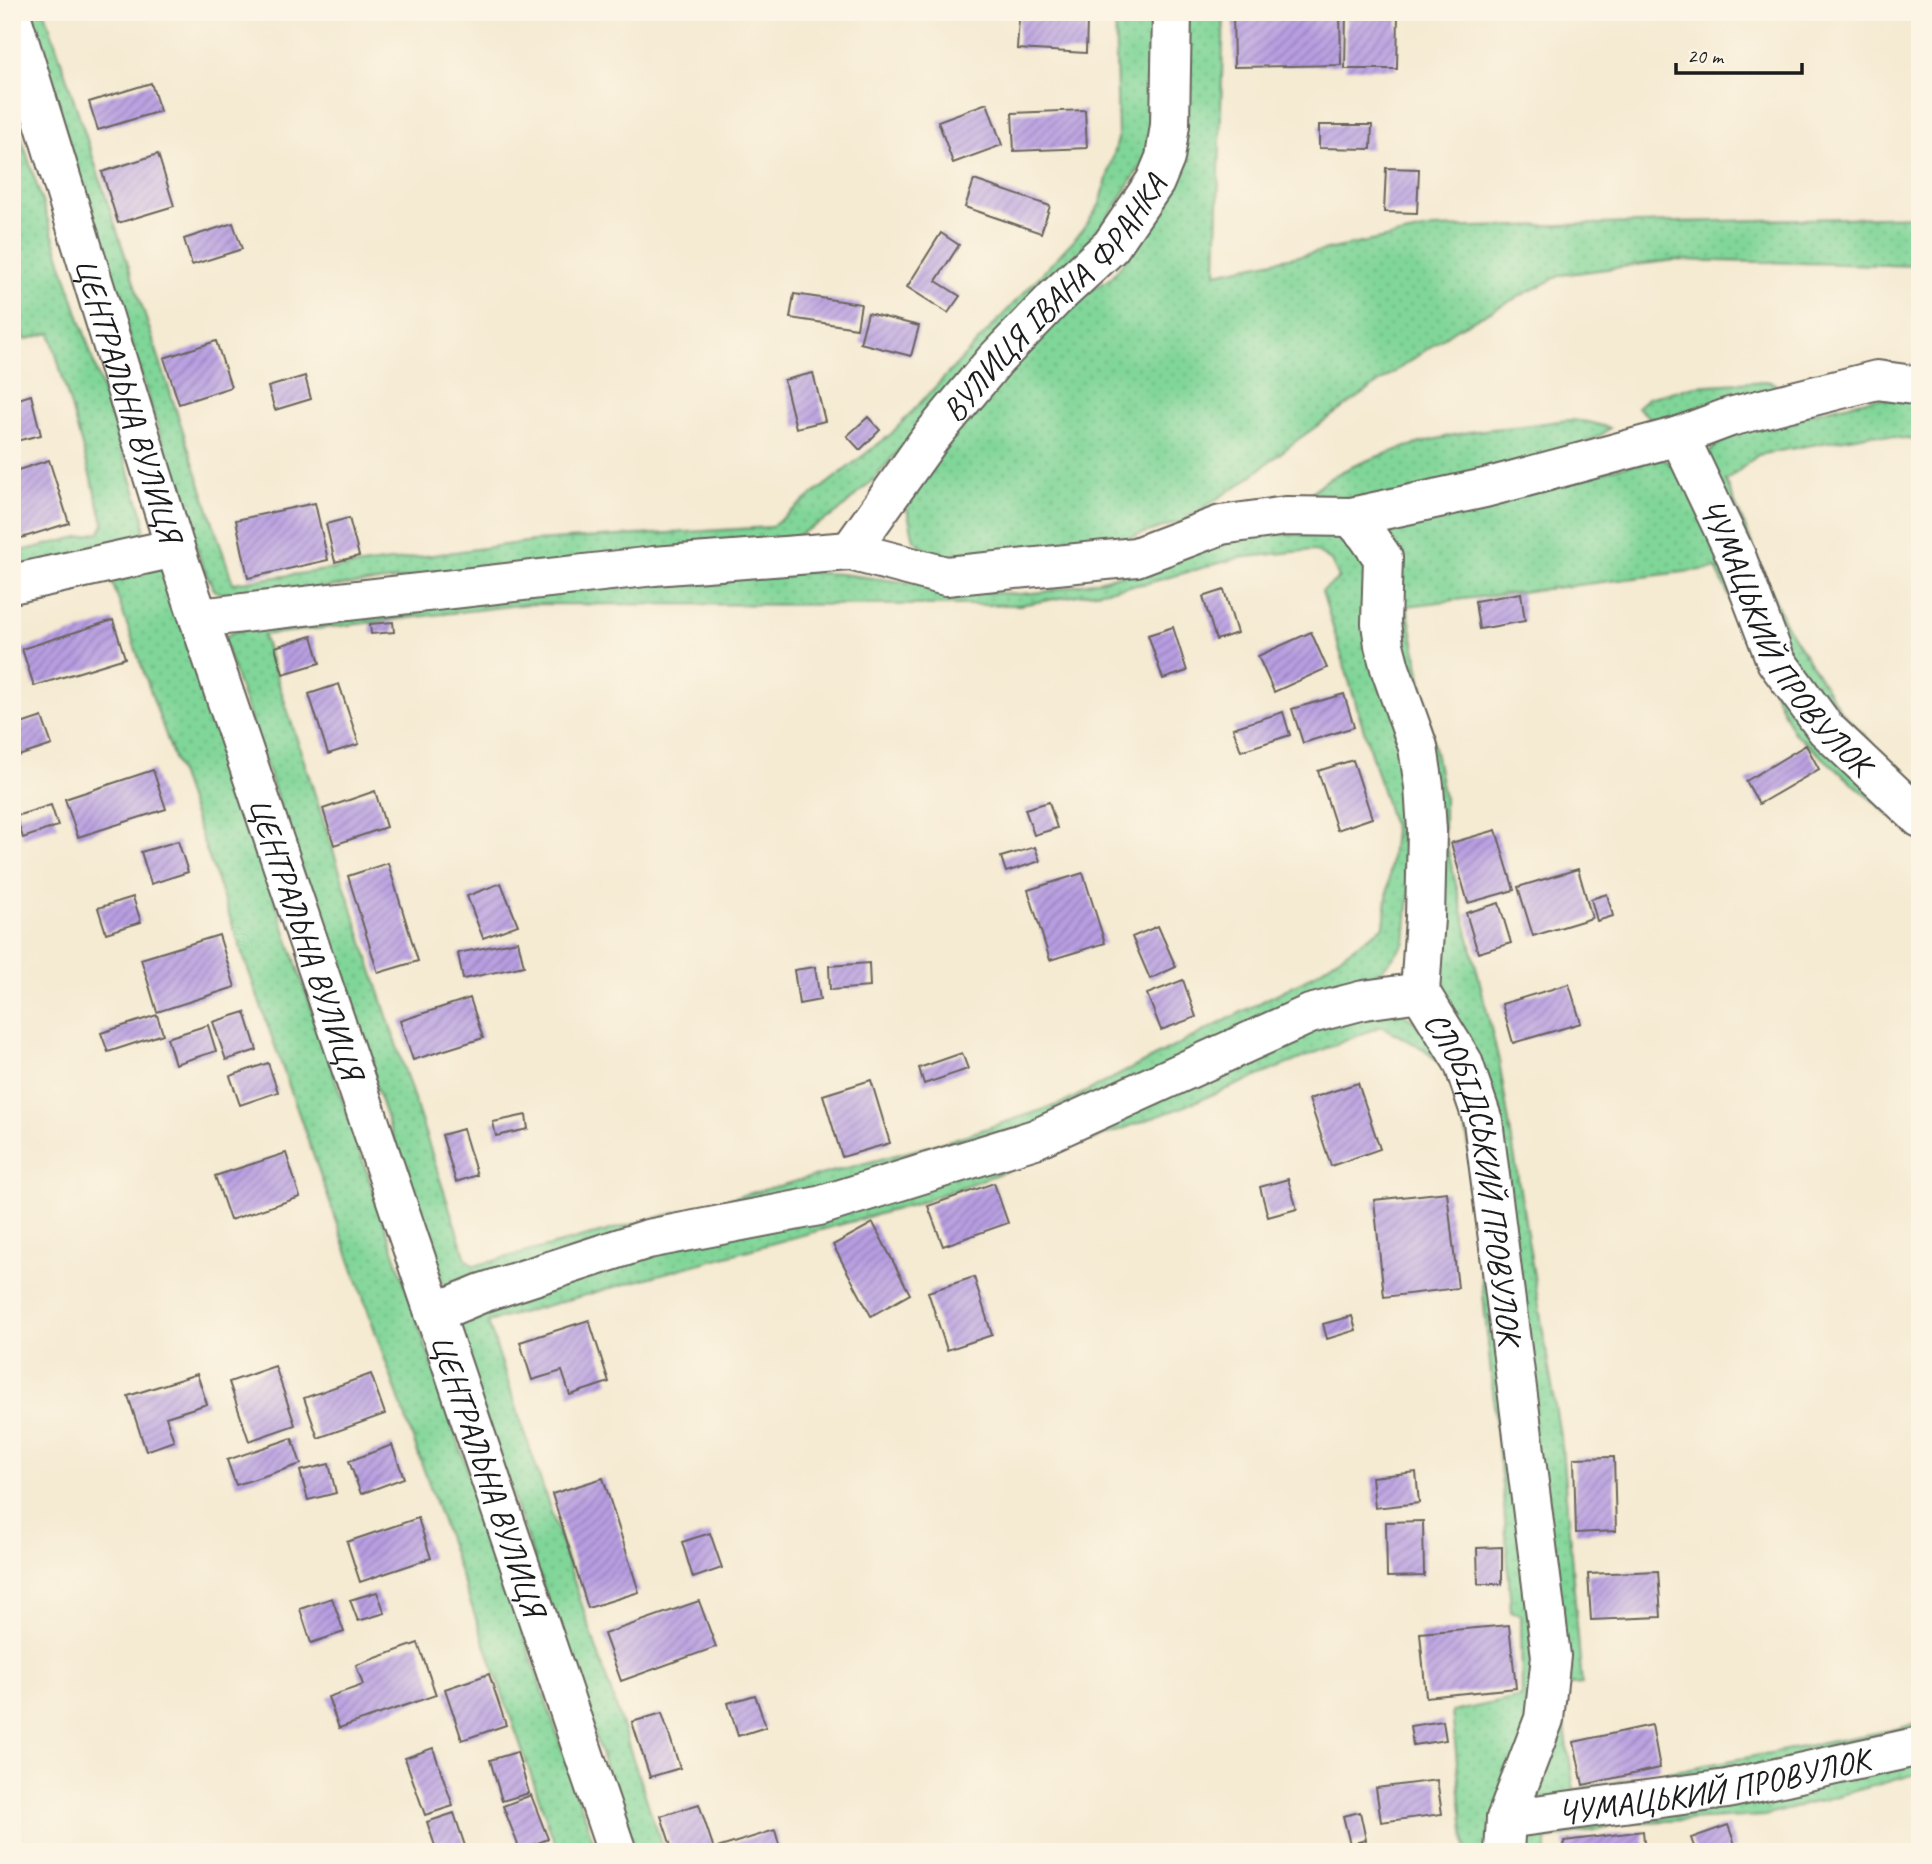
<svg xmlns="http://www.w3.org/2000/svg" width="1932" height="1864" font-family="Caveat,sans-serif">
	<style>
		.green { fill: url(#green-dots); stroke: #4e785a; stroke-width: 2; fill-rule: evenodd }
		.building { fill: url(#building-hatch) }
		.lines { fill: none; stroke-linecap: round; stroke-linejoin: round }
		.street-casing { stroke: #68645c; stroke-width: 42 }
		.secondary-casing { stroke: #68645c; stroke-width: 42 }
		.street { stroke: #fff; stroke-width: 38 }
		.secondary { stroke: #fff; stroke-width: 38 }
		.labels { text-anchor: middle; stroke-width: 5; stroke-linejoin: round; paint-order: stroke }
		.street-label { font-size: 33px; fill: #1c1c1c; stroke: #fcf5e5 }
	</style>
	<defs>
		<pattern id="green-dots" width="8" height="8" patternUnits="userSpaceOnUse" patternTransform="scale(1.75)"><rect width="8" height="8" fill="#80d598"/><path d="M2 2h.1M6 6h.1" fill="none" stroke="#6eb682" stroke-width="1.8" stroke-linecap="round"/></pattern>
		<pattern id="building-hatch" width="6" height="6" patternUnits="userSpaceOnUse" patternTransform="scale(1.75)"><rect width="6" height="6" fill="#b89ee2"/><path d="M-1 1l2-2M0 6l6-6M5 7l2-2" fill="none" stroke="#9580b6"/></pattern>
	</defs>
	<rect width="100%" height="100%" fill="#fcf5e5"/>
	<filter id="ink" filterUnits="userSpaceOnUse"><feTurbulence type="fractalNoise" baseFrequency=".0143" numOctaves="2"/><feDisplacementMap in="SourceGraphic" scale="14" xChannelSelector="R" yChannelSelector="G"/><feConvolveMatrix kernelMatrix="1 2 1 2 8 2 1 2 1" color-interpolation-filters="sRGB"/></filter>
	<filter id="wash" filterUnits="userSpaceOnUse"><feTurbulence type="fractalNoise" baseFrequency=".00686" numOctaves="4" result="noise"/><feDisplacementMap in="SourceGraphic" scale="28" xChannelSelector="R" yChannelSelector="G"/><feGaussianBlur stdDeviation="1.57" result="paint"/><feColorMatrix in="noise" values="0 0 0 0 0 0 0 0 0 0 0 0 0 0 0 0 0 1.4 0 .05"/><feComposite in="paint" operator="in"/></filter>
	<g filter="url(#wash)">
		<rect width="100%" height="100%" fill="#f5ead2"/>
		<!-- green -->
		<path class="green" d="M28,12H45L233,583L533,541L771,527L891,434L1082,231L1100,204L1118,139L1115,12H1160L1154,139L1143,162L1116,206L1101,228L979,358L875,478L837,513L791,539L232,597L215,591L204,570L151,406Z
			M1181,12H1224L1216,273L1433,228L1920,216V266L1675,260L1561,275L1456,329L1297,440L1245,481L1183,521L1116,542L1020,561L936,557L914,540L907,509L920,467L1062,309L1111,278L1167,206L1179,172Z
			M12,108L144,519V531L141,536L12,577V553L100,532L104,524L50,333L24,340L12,303Z
			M1766,381L1774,383L1776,385L1774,391L1657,424L1637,407L1648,398L1695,386Z
			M1875,398L1920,402V441L1872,434L1758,455L1726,481L1784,622L1841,711L1879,750L1920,786V805L1801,682L1711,483L1709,452L1731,432Z
			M1571,420L1589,422L1610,428L1603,434L1573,449L1406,496L1306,500C1326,465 1430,439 1469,432C1486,429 1505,428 1523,426C1539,424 1555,421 1571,420Z
			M1661,458L1671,464L1688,483L1743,603L1920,829V841L1793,732L1716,568L1407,606L1444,798V835L1499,1061L1562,1448L1582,1684L1559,1686L1574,1790L1892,1730L1920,1723V1736L1864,1749L1534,1801L1531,1785L1533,1427L1437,997L1411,685L1377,523Z
			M1263,534L1357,535L1418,789L1405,943C1392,960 1377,976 1358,988L1029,1132L446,1292L223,639L233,632L318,612L808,572L841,574L982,592L1019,594L1044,592L1106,579L1192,551ZM1313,550L1331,561L1339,578L1322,591L1394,830L1384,926L1310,977L1066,1102L945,1142L474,1266L466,1259L263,635L528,604L1020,605L1148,583L1238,558Z
			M162,567L597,1852H558L111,579Z
			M1366,1008L1402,1013L1436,1036L1455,1058L1480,1128L1503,1337L1533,1557L1543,1671L1534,1719L1507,1784L1489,1835L1488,1852H1466L1452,1712L1522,1697L1521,1615L1511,1612L1504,1506L1468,1141L1456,1078L1424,1049L1381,1026L1180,1108L915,1204L488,1322L664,1852H635L455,1330L453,1316L459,1309L660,1243L838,1206L1020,1148L1102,1118L1208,1068L1336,1014Z
			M1920,1755V1773L1765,1816L1626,1823L1546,1840V1852H1512L1519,1837L1549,1822Z"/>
		<g id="blocks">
			<!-- building -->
			<path class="building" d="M1233,12H1340L1341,65L1234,67Z
				M1346,13H1398L1397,69H1345Z
				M1019,18L1087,21L1086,53L1017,49Z
				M151,83L160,111L98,130L89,102Z
				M987,103L1002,145L953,163L938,121Z
				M1085,110L1087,148L1014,151L1012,113Z
				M1319,125H1372L1371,149L1319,148Z
				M158,154L174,206L118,223L102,172Z
				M1386,168L1419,169L1417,213L1384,212Z
				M974,180L1050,206L1041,233L965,207Z
				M233,223L242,249L192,265L184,239Z
				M941,233L959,245L936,281L960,296L948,313L907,287Z
				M794,294L861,304L857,328L790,318Z
				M868,313L919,326L911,356L860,343Z
				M216,341L231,387L179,404L164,358Z
				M813,373L825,421L796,428L784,380Z
				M305,376L311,399L275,410L268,387Z
				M31,395L41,435L12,442V401Z
				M868,417L880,430L860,450L847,436Z
				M49,460L69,523L12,541V472Z
				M315,503L328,560L248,578L236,520Z
				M349,518L359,556L335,562L326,524Z
				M1224,590L1237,633L1216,640L1203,597Z
				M1521,593L1525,621L1479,629L1475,601Z
				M113,620L125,658L34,686L22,649Z
				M393,622L394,632L371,634L370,624Z
				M1173,627L1187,671L1163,679L1148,635Z
				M1311,632L1327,668L1274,692L1258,656Z
				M312,636L320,663L283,674L275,647Z
				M339,684L359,744L328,754L309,694Z
				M1344,694L1354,727L1303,743L1292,709Z
				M1283,712L1290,735L1241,751L1233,728Z
				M42,717L52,745L12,758V727Z
				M1806,745L1819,769L1759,804L1746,781Z
				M1353,760L1372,818L1337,830L1318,771Z
				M153,770L166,809L78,837L65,799Z
				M375,791L386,827L334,845L323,809Z
				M1049,802L1057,828L1034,835L1025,809Z
				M51,805L58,826L23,838L16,816Z
				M1496,830L1514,890L1468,903L1451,843Z
				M178,841L188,872L151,884L141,852Z
				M1035,847L1040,861L1006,872L1001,857Z
				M388,863L418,961L378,973L348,876Z
				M1578,869L1592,918L1533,936L1518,887Z
				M1083,873L1105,943L1050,960L1028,890Z
				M501,883L518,925L483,938L467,896Z
				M1607,894L1613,916L1597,921L1591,899Z
				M133,897L141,922L106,933L98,908Z
				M1499,903L1511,943L1478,953L1466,913Z
				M1158,926L1176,967L1150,979L1132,937Z
				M219,935L235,987L157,1012L141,959Z
				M518,941L524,966L463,979L458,953Z
				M869,963L870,987L830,990L829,966Z
				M815,967L820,1000L799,1004L794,970Z
				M1183,980L1196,1017L1161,1030L1147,994Z
				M1569,984L1581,1023L1513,1043L1502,1004Z
				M470,998L483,1038L413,1060L400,1021Z
				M245,1012L257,1050L226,1060L213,1022Z
				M157,1015L163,1034L108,1052L101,1033Z
				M208,1025L216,1051L175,1064L167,1038Z
				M962,1053L968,1069L924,1084L919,1068Z
				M268,1063L278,1092L240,1105L230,1076Z
				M871,1080L890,1143L842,1157L823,1095Z
				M1358,1083L1380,1149L1331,1166L1309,1099Z
				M526,1115L528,1129L496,1136L493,1122Z
				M463,1129L477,1175L456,1182L442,1135Z
				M286,1153L300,1197L230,1220L215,1176Z
				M1288,1179L1297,1209L1268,1217L1260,1187Z
				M994,1183L1008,1223L943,1246L928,1206Z
				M1447,1192L1458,1288L1384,1297L1374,1200Z
				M873,1223L910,1294L871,1316L833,1245Z
				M974,1277L992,1335L947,1350L928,1292Z
				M1352,1316L1356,1330L1327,1339L1323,1324Z
				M589,1320L609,1382L570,1395L562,1371L532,1380L520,1342Z
				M275,1366L295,1425L249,1441L229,1382Z
				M197,1374L207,1404L166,1417L174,1441L146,1451L128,1396Z
				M371,1374L385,1414L318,1438L304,1398Z
				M292,1438L301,1464L236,1485L227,1460Z
				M392,1445L404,1478L361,1494L349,1461Z
				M1614,1457L1616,1531L1576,1533L1574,1458Z
				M329,1464L336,1493L308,1500L300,1471Z
				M1416,1472L1419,1503L1375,1508L1372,1477Z
				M603,1478L639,1592L588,1608L552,1494Z
				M418,1518L431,1558L360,1582L347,1542Z
				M1423,1521L1424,1576L1387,1577L1386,1522Z
				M710,1533L722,1568L693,1578L682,1542Z
				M1502,1547V1584H1478L1477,1548Z
				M1658,1571L1661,1617L1591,1620L1588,1574Z
				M377,1592L385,1613L358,1621L350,1600Z
				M332,1598L344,1632L311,1643L300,1609Z
				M699,1601L716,1647L621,1681L604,1634Z
				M1509,1625L1516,1688L1426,1697L1420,1633Z
				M418,1643L436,1695L339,1728L328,1697L363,1685L356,1665Z
				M489,1674L506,1725L462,1740L445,1689Z
				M755,1695L766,1727L738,1736L728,1703Z
				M662,1713L680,1768L650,1777L632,1722Z
				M1443,1721L1446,1740L1413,1745L1410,1726Z
				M1652,1725L1660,1768L1583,1785L1574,1742Z
				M433,1748L453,1806L425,1815L405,1758Z
				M517,1752L529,1793L502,1801L490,1760Z
				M1437,1780L1442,1814L1381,1822L1376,1788Z
				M531,1795L548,1839L520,1850L503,1806Z
				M699,1804L714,1849L775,1830L781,1852H673L661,1816Z
				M1360,1812L1366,1840L1350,1844L1343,1816Z
				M454,1813L467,1852H437L427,1822Z
				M1728,1825L1736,1847L1723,1852H1696L1691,1838Z
				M1643,1831L1645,1852H1565L1564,1841Z"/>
		</g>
	</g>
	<g filter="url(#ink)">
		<use href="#blocks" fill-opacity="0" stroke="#68645c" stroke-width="2"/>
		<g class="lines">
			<!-- street casing -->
			<g class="street-casing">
				<g id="street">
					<path id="s1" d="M1679,436L1736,556L1776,661L1826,729L1920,818"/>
					<path id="s2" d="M1351,517L1367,535L1383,558L1381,623L1384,645L1390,668L1418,747L1424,786L1427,830L1425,918L1420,992L1463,1062L1483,1121L1551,1656L1544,1719L1506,1819L1504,1852"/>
					<path id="s3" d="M850,551L931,437L995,360L1055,298L1111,246L1155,182L1165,158L1170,125L1172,12"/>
					<path d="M12,584L175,548"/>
					<path d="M199,618L654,566L850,551L946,576L1136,557L1221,525L1286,516L1351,517L1485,488L1679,436L1730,417L1877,380L1920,386"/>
					<path d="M434,1313L482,1293L648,1239L819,1206L1035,1139L1310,1014L1364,1000L1420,992"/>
					<path id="s4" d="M1506,1819L1727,1789L1920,1746"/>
				</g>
			</g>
			<!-- secondary casing -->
			<g class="secondary-casing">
				<g id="secondary">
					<path id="s5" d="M12,18L175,548L617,1852"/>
				</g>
			</g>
			<!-- street -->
			<use href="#street" class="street"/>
			<!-- secondary -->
			<use href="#secondary" class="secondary"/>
		</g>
	</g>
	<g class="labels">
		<!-- street labels -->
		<g class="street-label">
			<text dy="12" stroke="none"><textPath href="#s3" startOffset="326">ВУЛИЦЯ ІВАНА ФРАНКА</textPath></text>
			<text dy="12" stroke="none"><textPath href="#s5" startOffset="399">ЦЕНТРАЛЬНА ВУЛИЦЯ</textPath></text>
			<text dy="12" stroke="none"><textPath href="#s1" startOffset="229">ЧУМАЦЬКИЙ ПРОВУЛОК</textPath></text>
			<text dy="12" stroke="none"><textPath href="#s5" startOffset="966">ЦЕНТРАЛЬНА ВУЛИЦЯ</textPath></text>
			<text dy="12" stroke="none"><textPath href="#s2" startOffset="690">СЛОБІДСЬКИЙ ПРОВУЛОК</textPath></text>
			<text dy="12" stroke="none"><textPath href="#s5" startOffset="1533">ЦЕНТРАЛЬНА ВУЛИЦЯ</textPath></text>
			<text dy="12" stroke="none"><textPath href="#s4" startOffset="210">ЧУМАЦЬКИЙ ПРОВУЛОК</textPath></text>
		</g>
	</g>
	<!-- margin -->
	<rect width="1932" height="1864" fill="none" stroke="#fcf5e5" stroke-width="42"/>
	<!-- scale -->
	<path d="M1676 63v10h126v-10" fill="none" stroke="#1c1c1c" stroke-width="3.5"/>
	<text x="1687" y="63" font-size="21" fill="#1c1c1c" stroke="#fcf5e5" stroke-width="5" paint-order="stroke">20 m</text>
</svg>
